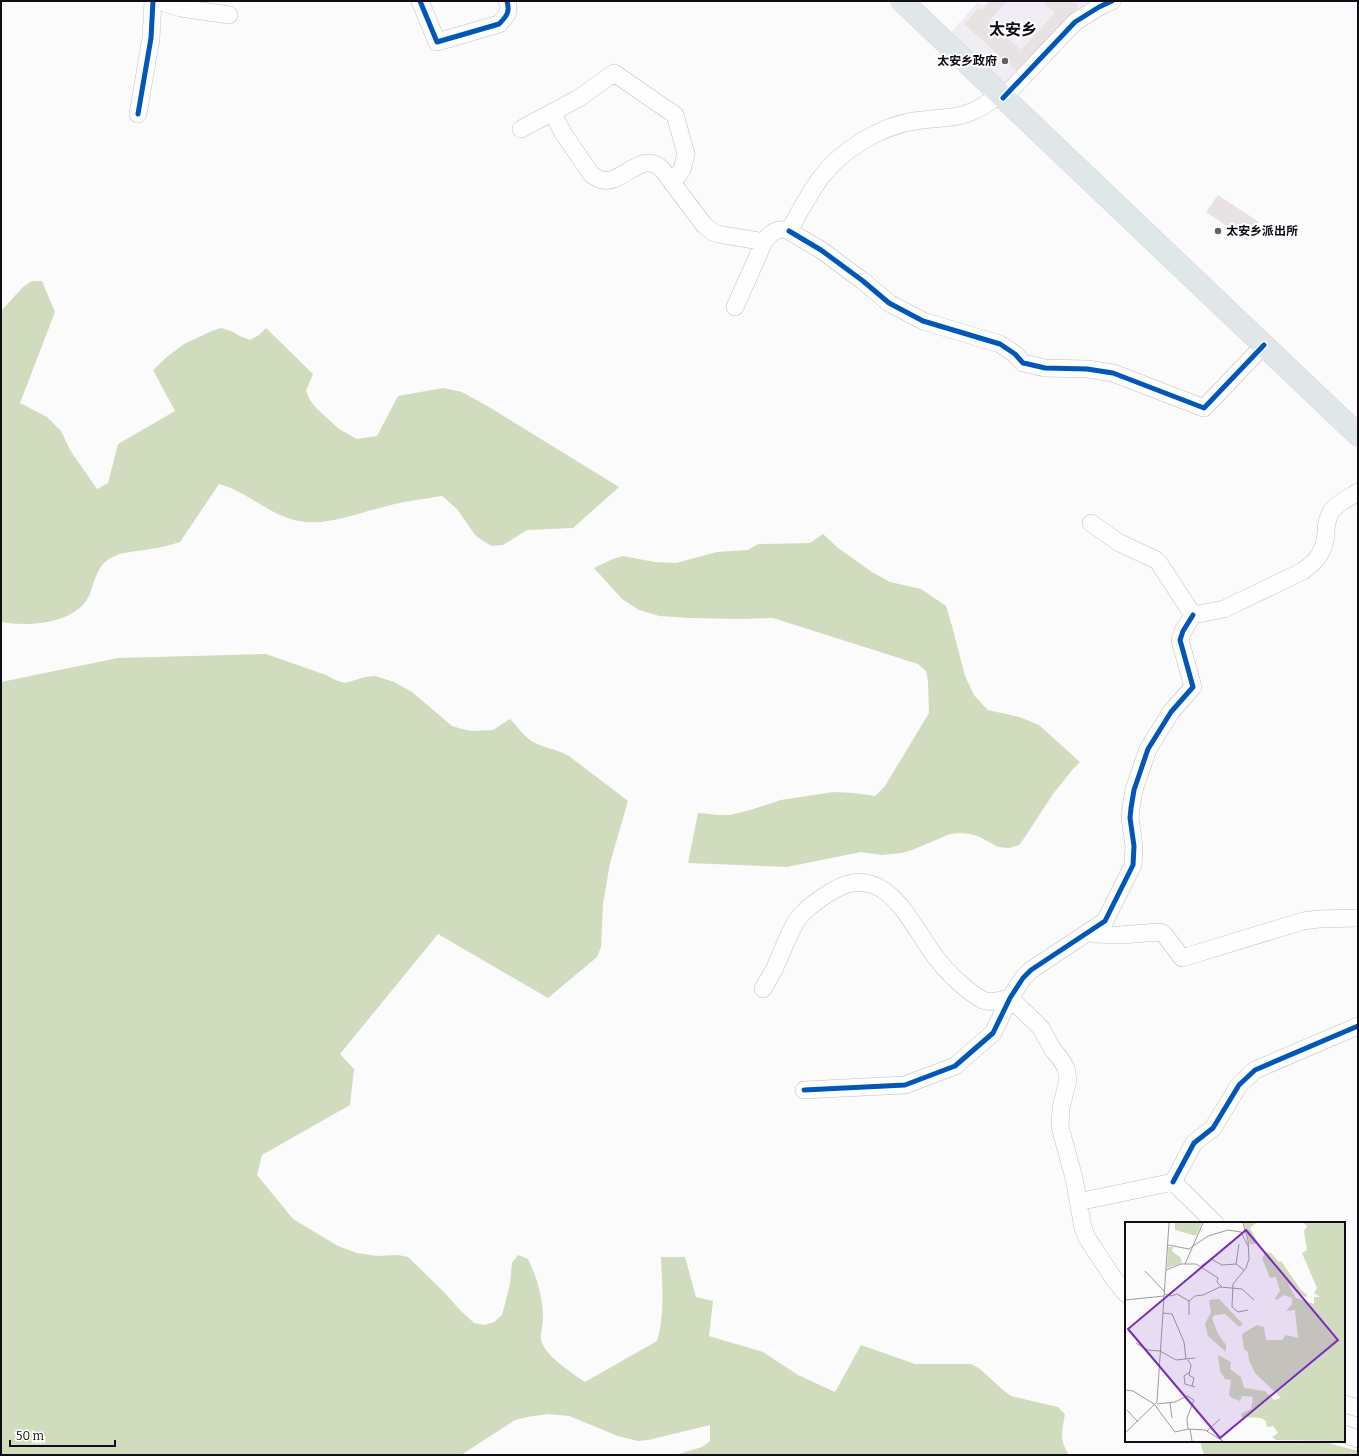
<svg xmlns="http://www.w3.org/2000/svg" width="1359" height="1456" font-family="Bitter,'Noto Sans SC',serif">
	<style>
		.built { fill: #f0edf4 }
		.forest { fill: #d0dcbd }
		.building { fill: #e9e2e2 }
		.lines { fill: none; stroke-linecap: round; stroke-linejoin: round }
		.minor-casing { stroke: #c1bec3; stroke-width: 18 }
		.major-casing { stroke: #d7d6d8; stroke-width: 23 }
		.minor { stroke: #fefefe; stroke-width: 17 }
		.major { stroke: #e0e7e9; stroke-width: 22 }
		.cycleway-casing { stroke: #fff; stroke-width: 8 }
		.cycleway { stroke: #0057b8; stroke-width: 5 }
		.poi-dot { fill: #636066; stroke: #fff; stroke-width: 1.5 }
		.labels { text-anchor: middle; stroke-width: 4; stroke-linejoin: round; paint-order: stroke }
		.poi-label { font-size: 12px; font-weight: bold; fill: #110c15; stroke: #fff; text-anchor: end }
		.district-label { font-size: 16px; font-weight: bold; fill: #110c15; stroke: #fff }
		.inset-road { fill: none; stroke: #9d9b9f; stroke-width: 1 }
		.view { fill: #7b2cbf; fill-opacity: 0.15; stroke: #7b2cbf; stroke-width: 2 }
		.inset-edge { fill: none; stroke: #110c15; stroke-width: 2 }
	</style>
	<rect width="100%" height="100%" fill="#fbfbfb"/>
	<!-- built -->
	<path class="built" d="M987,1H1105L1007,88L949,34L978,2L983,6Z"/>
	<!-- forest -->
	<path class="forest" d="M32,281H42L55,312L20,403L47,417L61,431L70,450L97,489L108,483L118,444L175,411L153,370L168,356L184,344L212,331L221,328L231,331L240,336L250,340L259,335L266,328L313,374L306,391L310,400L316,408L339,429L357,439L377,436L398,396L443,388L462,392L489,407L619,487L573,528L527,530L503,545L492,546L483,541L475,535L457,509L442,496C424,499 405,501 387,506C357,513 325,528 294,520C267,513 246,491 219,484L180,542C170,545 160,548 150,549C136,552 121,551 109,559C97,566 94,584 89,596C75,624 28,627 1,622V311L23,287Z
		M823,534L838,548L872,572L890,582L921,589L946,606L952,626L965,676L974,695L981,703L988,710L1019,717L1039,725L1080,762L1073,769L1053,794L1025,837L1019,845L1009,848L998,847L980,837L970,834L960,833L950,834L912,850L902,853L882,855L861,852L787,867L688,863L698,813L719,815H730L750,810L781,800L833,792L854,793L875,796L885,786L929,713L928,681L926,671L918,664L773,618L741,619L689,618L659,616L639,610L622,599L594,568L613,559L623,556L655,562L676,563L717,552L748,550L758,544L810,543Z
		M266,654L326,675L335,680L345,683L365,677L375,676L394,682L412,692L452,726L462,729L472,731L493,730L510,719C517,726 524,737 533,742C544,748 557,749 569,756L628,801L610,863L603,904L601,947L597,957L548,998L438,934L340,1054L354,1069L350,1105L262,1155L257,1175L293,1219L338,1246L357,1253L377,1256L398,1255L408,1257L445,1293L459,1309L474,1323L484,1325L494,1322L502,1315L510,1284L512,1263L518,1255L528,1259C537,1278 543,1297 543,1318C543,1325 540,1333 541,1340C545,1356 572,1373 585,1382L657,1341C665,1316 662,1283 661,1257H685L696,1297L713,1301L709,1336L763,1352L798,1375L835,1392L861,1345L915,1364H971L980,1369L1003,1390L1011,1396L1058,1407L1065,1414C1062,1431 1059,1440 1069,1455H675L702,1447L710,1441V1425L648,1440L638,1441L618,1436L569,1416L548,1414L527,1417L515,1420L461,1455H1V682L118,658Z
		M1200,1441H1321L1358,1451V1455H1204Z"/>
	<!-- building -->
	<path class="building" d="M990,1H1007L989,21L1021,50L1055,13L1042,1H1073L1079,6L1019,73L964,24L979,8L982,10Z
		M1218,195L1259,222L1247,240L1206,212Z"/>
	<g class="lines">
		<!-- minor casing -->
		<g class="minor-casing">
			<path id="minor" d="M158,1L181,8L229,15
				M420,1L437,42L499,24C507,16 510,12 507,1
				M1003,98L1075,22L1099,7L1112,1
				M552,112L563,133L591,174C594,176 597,179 602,180C622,185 642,149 662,169L704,225L713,232L718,234L764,242
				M138,114L151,38L153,1
				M521,129L579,98L614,73L675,115L686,154L682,170L672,183
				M789,231L821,250L863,281L889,303L923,321L1000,344L1015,354L1023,363L1028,364L1045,368L1087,369L1113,373L1204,408L1264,345
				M735,307L764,242C770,233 777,227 789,231C799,213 809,193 822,176C842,150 881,126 914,121C951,116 968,121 999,94
				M1091,523L1118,542L1156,560L1159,563L1193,615L1224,609L1303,571C1318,560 1324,552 1326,533C1326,526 1327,519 1331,512C1337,503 1349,498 1358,492
				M1089,932L1095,934L1120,935L1160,932L1164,934L1182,958L1303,921L1319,919L1358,918
				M763,989C767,981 773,973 776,965C783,951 791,925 802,914C811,904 822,897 834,890C880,864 904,910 926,943C937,961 951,977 968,990C974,994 980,1000 986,1001C994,1003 1003,999 1010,998
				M1010,998L1041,1028L1053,1050L1060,1058L1066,1068L1068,1079L1061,1108L1060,1127L1074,1178L1083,1228L1087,1238L1114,1279L1126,1294
				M804,1090L905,1085L955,1066L993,1033L1010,998L1023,978L1031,970L1105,921L1133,865L1134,846L1130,818L1131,808L1134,790L1148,749L1171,712L1193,687L1180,640L1183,631L1193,615
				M1173,1182L1194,1143L1213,1128L1239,1085L1255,1070L1358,1026
				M1173,1182L1215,1223
				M1078,1202L1173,1182
				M1344,1404L1358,1408
				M1344,1434L1358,1439"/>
		</g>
		<!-- major casing -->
		<g class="major-casing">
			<path id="major" d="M902,1L1358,435"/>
		</g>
		<!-- minor -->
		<use href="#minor" class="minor"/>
		<!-- major -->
		<use href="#major" class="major"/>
		<!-- cycleway casing -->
		<g class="cycleway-casing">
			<path id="cycleway" d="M420,1L437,42L499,24C507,16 510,12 507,1
				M1003,98L1075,22L1099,7L1112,1
				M138,114L151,38L153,1
				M789,231L821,250L863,281L889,303L923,321L1000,344L1015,354L1023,363L1028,364L1045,368L1087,369L1113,373L1204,408L1264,345
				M804,1090L905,1085L955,1066L993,1033L1010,998L1023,978L1031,970L1105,921L1133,865L1134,846L1130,818L1131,808L1134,790L1148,749L1171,712L1193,687L1180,640L1183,631L1193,615
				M1173,1182L1194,1143L1213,1128L1239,1085L1255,1070L1358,1026"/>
		</g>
		<!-- cycleway -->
		<use href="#cycleway" class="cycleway"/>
	</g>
	<!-- markers -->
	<g class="poi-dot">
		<circle cx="1005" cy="61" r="4"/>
		<circle cx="1218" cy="231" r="4"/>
	</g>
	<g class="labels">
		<!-- poi labels -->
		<g class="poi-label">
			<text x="997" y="65">太安乡政府</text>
			<text x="1226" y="235" text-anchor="start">太安乡派出所</text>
		</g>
		<!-- district labels -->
		<g class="district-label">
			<text x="1013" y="35">太安乡</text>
		</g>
	</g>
	<!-- overview -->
	<g transform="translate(1125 1222)">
		<rect width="220" height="220" fill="#fbfbfb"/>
		<path d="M50,1H77L71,14L50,8ZM119,1H131L125,6L132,19L130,22H125ZM179,1H220V219L151,218L147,215L153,211L148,204L142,205L141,199L136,196L116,195L117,191L126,187L128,175L117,174L115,179L107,176L104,173L106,158L100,157L95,149L93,133L106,140L105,147L116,155L119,166L140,169L149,178L156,176L130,151L124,138L123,130L119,127L117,112L132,103L139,105L141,118H157L161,113L173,116L170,88L161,89L167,82V76L159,73L152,78L150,76L155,69L151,55L145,56L137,36L141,30L146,31L154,40L156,39L176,68L182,73V75L175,73L163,62L171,76L189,82V75H195L189,71L192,66L177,31L182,28L179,9L182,4ZM43,25H48L47,29L55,35L57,41L42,46ZM94,77L118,102L114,105L100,92L90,93L87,96L93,112L101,123V130L83,114L80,102L86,90L84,78Z" fill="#d0dcbd"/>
		<path class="inset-road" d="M118,1L123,18L124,37L121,46L108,62L107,85L113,90L123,88M43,23L64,27L83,14L103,8L116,10L123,24M60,42L78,1M111,42L114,22M76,44L86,37L97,43L111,42L119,48M41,48L56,42H71L93,56L92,60L97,65M20,49L39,69M39,72L46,74L52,72L64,79V93M0,78L39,74M64,79L70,74L78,73L95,65L117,67L129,78M38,91L47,92L59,120L61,137M11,121L23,128L35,129M35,129L51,138L70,136M63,138L66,143L64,153L69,156L67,164M65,150L59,154L60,162L70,165M0,168L8,169L29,182L50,210L63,207L80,208L98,219M45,181L47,196M32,182L50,180L62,174L69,178L62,196L63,207M2,188L13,200M65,207L67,219M82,209L95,197M0,211L32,180L44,1"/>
		<path class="view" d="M121,8L213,118L95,216L3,107Z"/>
		<rect width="220" height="220" class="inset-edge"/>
	</g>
	<!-- border -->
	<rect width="1359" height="1456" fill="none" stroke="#110c15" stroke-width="4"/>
	<!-- scale -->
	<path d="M10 1440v6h105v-6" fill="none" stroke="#110c15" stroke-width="2"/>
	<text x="16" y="1440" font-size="12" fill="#110c15" stroke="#ffffff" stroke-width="3" paint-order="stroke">50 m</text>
</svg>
